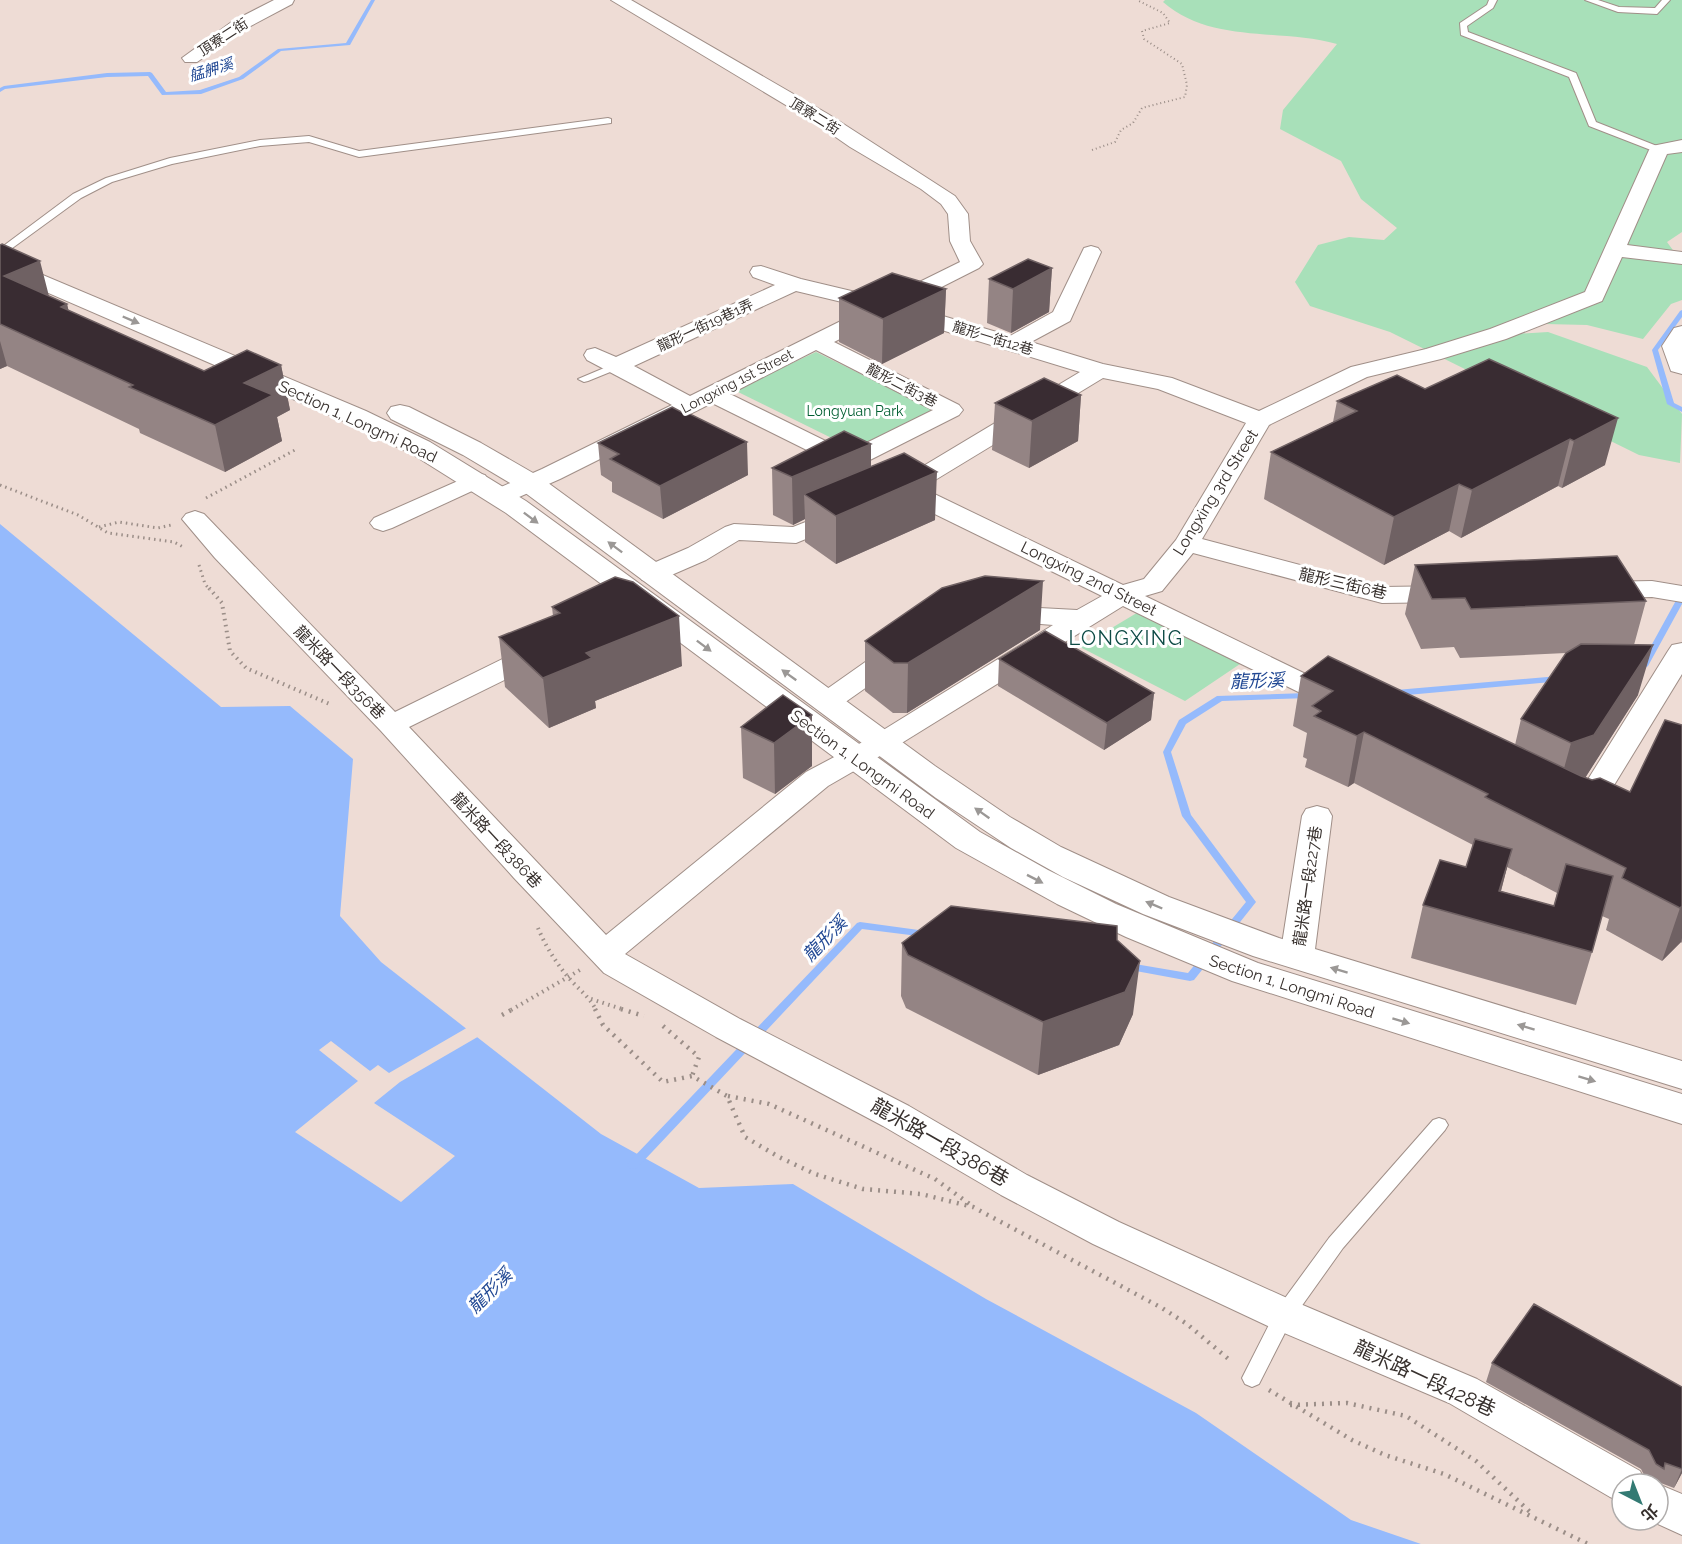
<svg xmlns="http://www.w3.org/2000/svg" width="1682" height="1544" font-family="Raleway,'Noto Sans TC',sans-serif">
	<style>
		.green { fill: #a8e0b9 }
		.water { fill: #95bafc }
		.pier { fill: #eedcd5 }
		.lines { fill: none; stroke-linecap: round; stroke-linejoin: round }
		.stream { fill: #95bafc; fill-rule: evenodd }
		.lane-casing { stroke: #a08f88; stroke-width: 2 }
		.street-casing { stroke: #a08f88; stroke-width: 2 }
		.primary-casing { stroke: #a08f88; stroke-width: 2 }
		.path-far3 { stroke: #9b8e88; stroke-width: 2; stroke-dasharray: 1 3; stroke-linecap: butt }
		.path-far2 { stroke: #9b8e88; stroke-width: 3; stroke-dasharray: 1.5 4; stroke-linecap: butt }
		.path-far1 { stroke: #9b8e88; stroke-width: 4; stroke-dasharray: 1.5 4.5; stroke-linecap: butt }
		.path { stroke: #9b8e88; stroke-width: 4.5; stroke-dasharray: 2 6; stroke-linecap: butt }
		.lane { fill: #fff; fill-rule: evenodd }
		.street { fill: #fff; fill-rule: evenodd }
		.primary { fill: #fff; fill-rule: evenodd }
		.wall { fill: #948484; fill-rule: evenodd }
		.shaded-wall { fill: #6f6163 }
		.building { fill: #392c32; stroke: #6f6163; stroke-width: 1.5 }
		.oneway { fill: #9b9896 }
		.labels { text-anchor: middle; stroke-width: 6; stroke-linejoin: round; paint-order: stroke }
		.far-street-label { font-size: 14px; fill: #37302d; stroke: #fff }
		.far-park-label { font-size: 14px; fill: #005e31; stroke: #fff }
		.far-water-label { font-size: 15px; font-style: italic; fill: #204793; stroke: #fff }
		.street-label { font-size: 16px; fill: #37302d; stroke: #fff }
		.water-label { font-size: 18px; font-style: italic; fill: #204793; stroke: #fff }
		.quarter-label { font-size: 20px; letter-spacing: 1.5px; fill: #0d4b45; stroke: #fff }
		.near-street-label { font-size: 20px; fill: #37302d; stroke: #fff }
	</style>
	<rect width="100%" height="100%" fill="#eedcd5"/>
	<!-- green -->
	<path class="green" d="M1165,0H1682V232L1667,242L1678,257H1682V300L1671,304L1643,339L1587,325L1506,323L1481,336L1548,332L1647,367L1682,414L1680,463L1639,455L1390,332L1310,306L1295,282L1318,245L1349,237L1384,240L1397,228L1361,199L1341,161L1280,129L1283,110L1337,44C1279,28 1211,44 1163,2Z
		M816,352L934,410L860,452L734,390Z
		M1140,611L1240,664L1185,701L1080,647Z"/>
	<!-- water -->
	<path class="water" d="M0,524L221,707L290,706L353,759L340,916L381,962L601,1134L699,1188L793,1184L986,1299L1196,1413L1351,1520L1421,1544H0Z"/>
	<!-- pier -->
	<path class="pier" d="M470,1026L481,1035L400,1082L374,1103L455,1156L401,1202L295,1132L358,1081L319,1050L331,1041L370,1071L378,1065L389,1073Z"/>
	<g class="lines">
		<!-- stream -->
		<path class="stream" d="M371,0H375L350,45L281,51L243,79L201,94L162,95L148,76L107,77L5,89L0,92V88L4,86L107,73L150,72L152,73L166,92L200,90L239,77L278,49L346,43Z
			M1682,310V317L1658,350L1674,403L1682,407V412L1667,404L1652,350L1680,311Z
			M1679,595H1682V604L1648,666L1644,669L1641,668L1640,666Z
			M1559,676L1562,677L1563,679L1562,681L1396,696L1392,693L1396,690Z
			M1307,693L1311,696L1310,698L1222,701L1186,724L1171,752L1191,815L1256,902L1194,980L1190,981L1125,969L1124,967L1125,965L1129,963L1188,973L1246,902L1182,816L1163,752L1179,720L1217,696Z
			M860,922L926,931L929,932L931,934L929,936L926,937L862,929L637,1168L633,1169L629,1168L627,1165L629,1162L857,923Z"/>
		<!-- lane casing -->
		<g class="lane-casing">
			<path id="lane" d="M1489,0H1497L1493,8L1467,26L1468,32L1576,73L1596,122L1662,148V152H1656L1589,126L1569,77L1461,35L1460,23L1487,5Z
				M1585,0H1598L1619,7L1655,8L1662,0H1670L1657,14L1618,12Z
				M608,118L611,119V123L359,157L309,142L260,146L172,164L112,182L81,198L11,249L2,247L73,194L106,178L170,158L260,140L309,136L359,151Z
				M616,363L620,364V368L588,381L584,382L578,379Z
				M1439,1118L1445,1120L1448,1125L1445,1130L1343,1248L1291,1321L1259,1384L1252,1387L1245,1384L1242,1378L1277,1309L1329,1238L1433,1120Z"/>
		</g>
		<!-- street casing -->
		<g class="street-casing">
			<path id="street" d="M274,0H294L292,4L245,29L197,62H185L182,58L233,21Z
				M611,0H631L828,114L955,196L968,214L970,241L983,264L979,268L906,305L1010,336L1053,312L1084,248L1091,246L1098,248L1101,252L1070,321L1031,342L1103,364L1172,378L1259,411L1351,367L1426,349L1490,329L1585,292L1649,150L1652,146L1682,140V152L1667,154L1627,245L1682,252V264L1622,257L1602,301L1506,339L1441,359L1367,377L1269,425L1202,539L1383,587L1450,586L1460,588L1463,594L1460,600L1450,602L1382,603L1193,553L1162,591L1145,596L1347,694L1351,700L1347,706L1337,709L1327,706L1123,606L892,749L828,786L625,954L740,1019L909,1106L1027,1175L1119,1222L1298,1303L1477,1379L1640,1471L1646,1484H1622V1502L1610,1497L1449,1403L1270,1327L1093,1244L1001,1195L883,1126L716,1037L604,973L514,878L381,731L215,558L182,519L186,514L195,511L204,514L395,712L531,645L541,643L551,645L555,651L551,657L409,727L606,935L806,772L872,737L1053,625L990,620L986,614L990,608L1000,606L1077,610L1102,596L902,498L890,496L886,491L891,482L900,480L1080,372L889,314L834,342L959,405L963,410L959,415L864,463L861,468L852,470L843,468L712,403L560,479L510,501L501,504L492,501L488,496L492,491L542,469L672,405L587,360L584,355L587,350L595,348L616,357L775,285L753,277L750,272L753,267L761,266L801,279L885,299L960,262L950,241L948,214L941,204L921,189L850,147L814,122ZM796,291L867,308L690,396L634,366ZM816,350L933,410L848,452L730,394ZM1103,378L1158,389L1246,423L1176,540L1144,579L1123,585L922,488Z
				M1682,326V374L1671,371L1662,346L1674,328Z
				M476,473L485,475L488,480L485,485L392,528L383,531L374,528L370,523L374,518Z
				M841,508L850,511L854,516L850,521L796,543L739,540L706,560L660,580L651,582L642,580L638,574L642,568L688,548L725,527L734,524L793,527Z
				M1652,581L1682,586V602L1652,597L1597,598L1588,596L1584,590L1588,584L1597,582Z
				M1682,643V674L1597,813L1593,820L1582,823L1571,820L1567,813L1668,651L1672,645Z
				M898,644L908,646L912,652L908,658L837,708L827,711L817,708L813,702L817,696L888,646Z
				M1317,806L1328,809L1332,816L1314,957L1309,965L1297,969L1285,965L1280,957L1302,816L1306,809Z
				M1658,1484L1682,1494V1535L1649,1520H1658Z"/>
		</g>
		<!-- primary casing -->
		<g class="primary-casing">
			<path id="primary" d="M0,257L366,411L430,442L526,501L980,832L1048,870L1116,904L1258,963L1682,1094V1124L1232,981L1126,937L1057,904L956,848L506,513L412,454L348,423L0,272Z
				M400,405L409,407L481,443L540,477L935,766L1010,817L1061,847L1169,897L1279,938L1682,1061V1089L1253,956L1143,914L1063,877L1011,848L936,798L520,489L463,455L391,419L387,413L391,407Z"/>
		</g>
		<!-- path-far3 -->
		<path class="path-far3" d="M1092,150L1115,142L1121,130L1133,123L1142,108L1185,97L1187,85L1182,64L1144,39L1142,31L1170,23L1163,13L1137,0"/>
		<!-- path-far2 -->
		<path class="path-far2" d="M0,485L78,515L108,533L174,542L185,548
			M206,498L295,450
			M99,527L119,522L158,528L171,525
			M199,565L205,584L210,590"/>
		<!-- path-far1 -->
		<path class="path-far1" d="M209,588L222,603L230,651L246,668L332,705
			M538,928C545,945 556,963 568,977C578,989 589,996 596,1010
			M591,999L625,1010
			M511,1010L580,970"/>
		<!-- path -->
		<path class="path" d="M595,1009L603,1025L663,1082L692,1076L727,1096L745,1137L779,1157L815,1174L863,1189L921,1194L973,1207L1162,1308L1187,1324L1232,1362
			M621,1009L644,1016
			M502,1015L513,1009
			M663,1026L699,1057L692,1076
			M728,1096L769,1104L935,1179L971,1205
			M1269,1390L1352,1440L1385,1455L1444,1474L1588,1544
			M1290,1405L1347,1403L1406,1416L1476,1461L1530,1512"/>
		<!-- lane -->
		<use href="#lane" class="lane"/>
		<!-- street -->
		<use href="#street" class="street"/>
		<!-- primary -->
		<use href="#primary" class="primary"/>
	</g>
	<!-- wall -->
	<path class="wall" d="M0,245L49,297L67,304L68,310L204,371L281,365L290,410L277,417L282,441L225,472L140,433L139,429L7,366L0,369Z
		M1052,268L1049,312L1011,333L987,323L989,279Z
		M946,289L944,333L882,364L839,342V298Z
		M1489,359L1605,465L1562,488L1558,486L1461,538L1449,531L1384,565L1264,499L1271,452L1333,422L1337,401L1425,389Z
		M1081,395L1078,441L1029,468L992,450L995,403Z
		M598,443L748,475L663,519L612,492V482L601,475Z
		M871,467L935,520L836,564L805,542V519L793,525L773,515L772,468Z
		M1415,565L1646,601L1634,645L1638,695L1585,778L1630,792L1682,725V943L1681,942L1662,961L1606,930L1609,919L1602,916L1592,952L1576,1005L1411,958L1423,905L1466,867L1473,845L1354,783L1348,787L1305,767L1307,759L1303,757L1307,733L1293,726L1301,676L1515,745L1521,719L1566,653L1460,658L1454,647L1421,649L1405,614ZM1507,867L1557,893L1554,906L1501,891Z
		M552,607L682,666L595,701L596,708L549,728L505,687L499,637L553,616Z
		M1040,630L907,713H893L865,691V641Z
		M999,659L1154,693L1151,720L1104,750L998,686Z
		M812,715V766L775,794L743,778L741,727Z
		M902,943L1133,1014L1119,1045L1038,1075L906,1008L901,996Z
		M1492,1363L1682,1387V1473L1674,1488L1658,1482L1657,1484H1649L1648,1483L1641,1469L1486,1382Z"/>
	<!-- shaded-wall -->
	<path class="shaded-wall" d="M40,261L51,304L4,276Z
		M1052,268L1049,312L1011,333L1013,289Z
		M946,289L944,333L882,364L883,319Z
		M67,304L78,349L61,307Z
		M0,341L7,366L0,369Z
		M281,365L290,410L277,417L282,441L225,472L215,425L244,383Z
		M1081,395L1078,441L1029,468L1032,421Z
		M1618,418L1605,465L1562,488L1574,441Z
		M1570,439L1558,486L1461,538L1472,490Z
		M747,442L748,475L663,519L660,486Z
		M871,444V491L804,494L805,519L793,525L792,477Z
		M937,472L935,520L836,564V516Z
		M1459,484L1449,531L1384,565L1394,517Z
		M1043,581L1040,630L907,713L908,663Z
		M679,616L682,666L595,701L596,708L549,728L543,678L586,653Z
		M1653,645L1638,695L1592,767L1580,786L1557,794L1571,743Z
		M1154,693L1151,720L1104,750L1107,723Z
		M812,715V766L775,794L774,743Z
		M1364,732L1354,783L1348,787L1357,736Z
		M1512,849L1498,902L1499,891Z
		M1682,906V938L1681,942L1662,961L1680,908Z
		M1140,961L1133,1014L1119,1045L1038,1075L1043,1022Z
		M1682,1469V1473L1674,1488Z"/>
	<!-- building -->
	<path class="building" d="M2,244L40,261L4,276L67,304L61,307L204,371L247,350L281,365L244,383L273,395L215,425L129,387L133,385L0,324V245Z
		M1028,259L1052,268L1013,289L989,279Z
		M892,273L946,289L883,319L839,298Z
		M1489,359L1618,418L1574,441L1570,439L1472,490L1459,484L1394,517L1271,452L1357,411L1337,401L1397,375L1425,389Z
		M1044,378L1081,395L1032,421L995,403Z
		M672,407L687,415L690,414L747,442L660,486L610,459L619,454L598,443Z
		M844,431L871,444L792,477L772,468Z
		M904,453L937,472L836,516L804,494Z
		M1617,556L1646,601L1471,609L1465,598L1432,599L1415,565Z
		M985,576L1043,581L908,663H894L865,641L942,588Z
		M615,577L633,582L679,616L586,653L592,658L543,678L499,637L560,613L552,607Z
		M1045,631L1154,693L1107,723L999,659Z
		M1581,644L1653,645L1594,735L1571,743L1521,719L1566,653Z
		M1328,656L1581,776L1592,780L1600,778L1630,792L1665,720L1682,725V906L1680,908L1622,878L1626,868L1485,797L1488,794L1364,732L1357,736L1314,716L1321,711L1312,706L1333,691L1301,676Z
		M783,695L812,715L774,743L741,727Z
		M1475,839L1512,849L1499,891L1554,906L1566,864L1613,876L1592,952L1423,905L1440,860L1466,867Z
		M951,906L1117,926V940L1140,961L1125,992L1043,1022L908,955L902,943Z
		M1534,1304L1682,1387V1469L1665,1463L1664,1469L1656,1464L1649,1450L1492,1363Z"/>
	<!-- one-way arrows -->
	<defs><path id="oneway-solid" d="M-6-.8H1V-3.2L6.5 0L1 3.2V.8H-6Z" transform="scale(1.5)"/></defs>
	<g class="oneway">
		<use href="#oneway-solid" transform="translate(131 320) rotate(23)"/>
		<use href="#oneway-solid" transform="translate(531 518) rotate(37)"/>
		<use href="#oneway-solid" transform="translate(615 547) rotate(-143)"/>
		<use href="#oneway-solid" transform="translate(704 646) rotate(37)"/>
		<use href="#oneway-solid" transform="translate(789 675) rotate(-144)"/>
		<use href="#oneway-solid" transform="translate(982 813) rotate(-145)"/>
		<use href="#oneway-solid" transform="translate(1035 879) rotate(27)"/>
		<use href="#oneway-solid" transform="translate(1154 905) rotate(-157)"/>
		<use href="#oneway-solid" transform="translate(1339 970) rotate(-163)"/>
		<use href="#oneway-solid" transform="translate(1401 1021) rotate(17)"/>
		<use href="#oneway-solid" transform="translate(1526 1027) rotate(-163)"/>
		<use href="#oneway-solid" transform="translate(1587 1079) rotate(17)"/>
	</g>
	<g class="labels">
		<!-- far-street labels -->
		<g class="far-street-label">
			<text transform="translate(223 37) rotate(-33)" y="5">頂寮二街</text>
			<text transform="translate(815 116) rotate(32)" y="5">頂寮二街</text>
			<text transform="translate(705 325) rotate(-25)" y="5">龍形一街19巷1弄</text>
			<text transform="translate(993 338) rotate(17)" y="5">龍形一街12巷</text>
			<text transform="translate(737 381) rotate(-27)" y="5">Longxing 1st Street</text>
			<text transform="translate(902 385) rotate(27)" y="5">龍形二街3巷</text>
		</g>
		<!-- far-park labels -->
		<g class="far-park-label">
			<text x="855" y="416">Longyuan Park</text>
		</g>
		<!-- far-water labels -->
		<g class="far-water-label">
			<text transform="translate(211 70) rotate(-17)" y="5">艋舺溪</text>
		</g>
		<!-- street labels -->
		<g class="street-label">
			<text transform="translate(358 421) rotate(25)" y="6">Section 1, Longmi Road</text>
			<text transform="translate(1215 492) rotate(-58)" y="6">Longxing 3rd Street</text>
			<text transform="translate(1089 578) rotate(26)" y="6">Longxing 2nd Street</text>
			<text transform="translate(1343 583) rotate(13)" y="6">龍形三街6巷</text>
			<text transform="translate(340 672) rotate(46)" y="6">龍米路一段356巷</text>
			<text transform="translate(863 764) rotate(36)" y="6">Section 1, Longmi Road</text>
			<text transform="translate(497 840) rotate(47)" y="6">龍米路一段386巷</text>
			<text transform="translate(1307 886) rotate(-82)" y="6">龍米路一段227巷</text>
			<text transform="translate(1292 986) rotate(18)" y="6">Section 1, Longmi Road</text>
		</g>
		<!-- water labels -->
		<g class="water-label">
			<text transform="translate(1257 681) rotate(-2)" y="6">龍形溪</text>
			<text transform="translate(825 939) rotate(-46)" y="6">龍形溪</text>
			<text transform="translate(490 1291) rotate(-45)" y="6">龍形溪</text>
		</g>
		<!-- quarter labels -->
		<g class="quarter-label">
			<text x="1126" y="645">LONGXING</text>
		</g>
		<!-- near-street labels -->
		<g class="near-street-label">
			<text transform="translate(940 1142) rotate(30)" y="7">龍米路一段386巷</text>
			<text transform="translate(1425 1378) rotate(25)" y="7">龍米路一段428巷</text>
		</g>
	</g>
	<!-- north arrow -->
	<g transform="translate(1640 1502) rotate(138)"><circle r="28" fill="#ffffff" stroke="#afacab" stroke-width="1.5"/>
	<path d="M0-4.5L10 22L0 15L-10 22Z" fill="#337a73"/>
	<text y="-9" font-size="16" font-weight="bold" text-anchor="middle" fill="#37302d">北</text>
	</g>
</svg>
